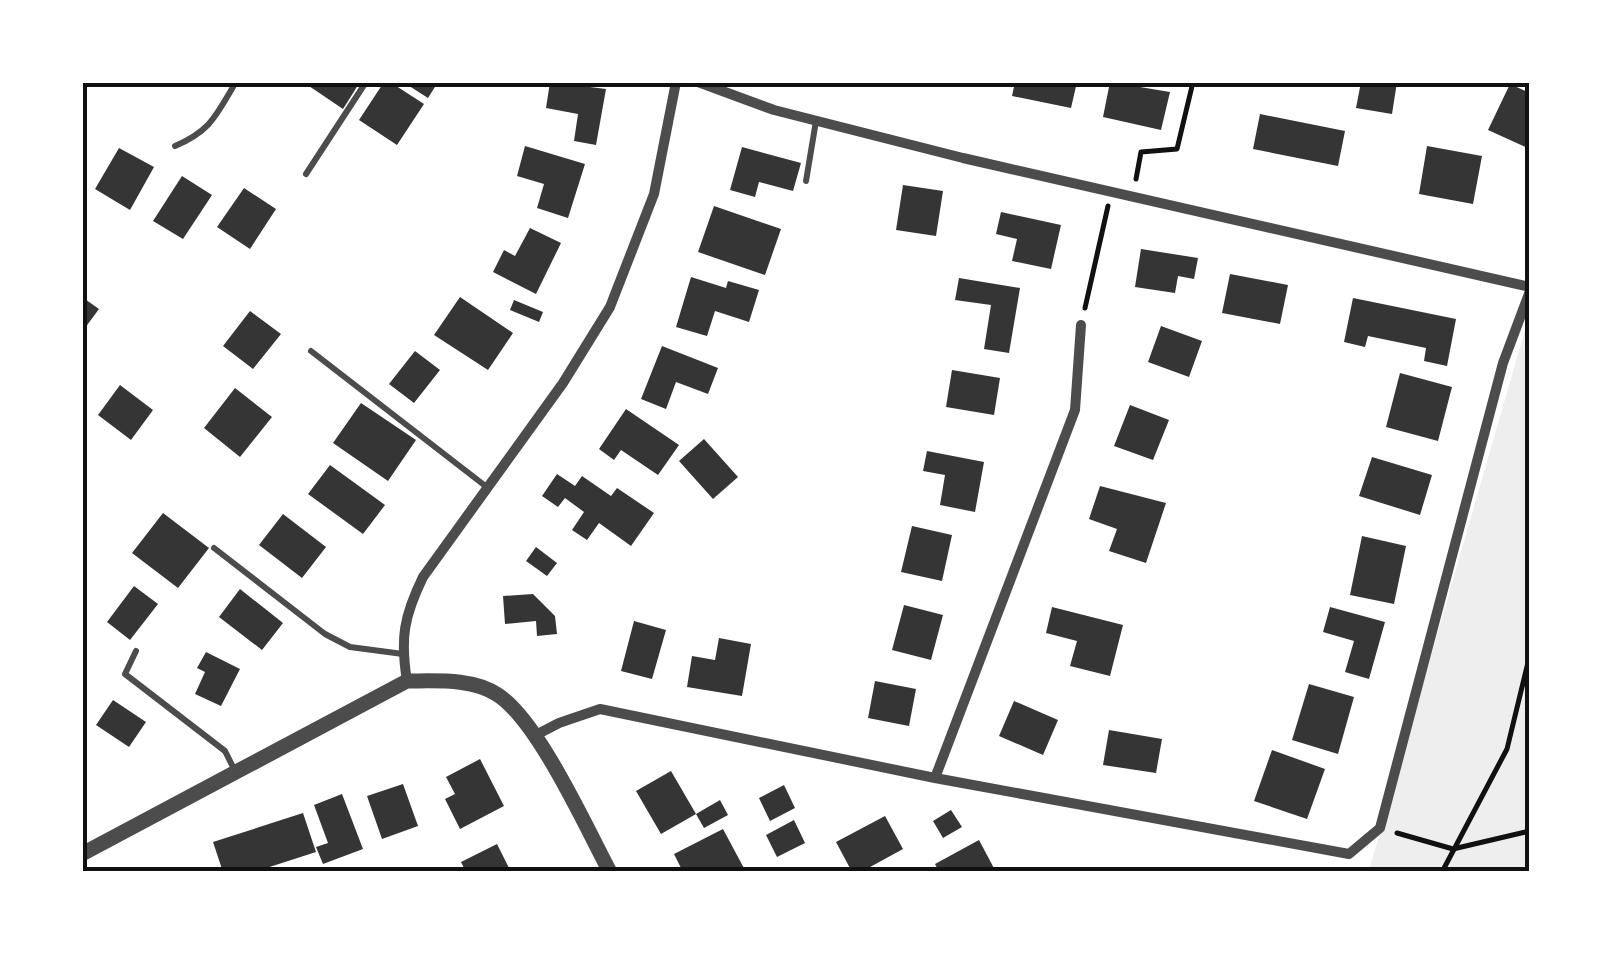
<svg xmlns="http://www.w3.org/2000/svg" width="1612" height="954" font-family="'IBM Plex Sans',sans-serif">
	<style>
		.green { fill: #eee }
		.building { fill: #353535 }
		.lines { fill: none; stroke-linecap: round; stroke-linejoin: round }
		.path { stroke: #111; stroke-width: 5 }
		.service { stroke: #4c4c4c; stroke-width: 6 }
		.minor { stroke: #4c4c4c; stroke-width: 10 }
		.tertiary { stroke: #4c4c4c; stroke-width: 15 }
		.neatline { fill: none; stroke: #111; stroke-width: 4 }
	</style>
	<rect width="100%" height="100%" fill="#fff"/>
	<!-- green -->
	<path class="green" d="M1529,316L1528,871L1366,872L1370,867Z"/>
	<!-- building -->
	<path class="building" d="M303,82H360L343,109Z
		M384,82H390L424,104L397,145L359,120Z
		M403,82H438L428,98Z
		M550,82L606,89L596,145L574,141L578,114L546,108Z
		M1015,82H1077L1071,108L1012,96Z
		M1110,82L1170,92L1161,130L1103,117Z
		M1361,82H1397L1392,114L1356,108Z
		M1510,84L1530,93V149L1488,130Z
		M1260,114L1345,131L1338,166L1253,149Z
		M525,146L585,164L568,218L537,208L544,184L517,176Z
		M1427,146L1482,156L1473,204L1419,194Z
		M742,147L801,163L793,191L759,182L755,197L730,190Z
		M119,148L154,167L130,210L95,189Z
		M182,176L212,195L183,239L153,221Z
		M903,185L943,191L936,236L896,230Z
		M244,188L276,209L250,249L217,227Z
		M714,206L781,229L765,275L698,252Z
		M1001,212L1061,225L1051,269L1012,261L1017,239L996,234Z
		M530,228L561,243L536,294L493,272L504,250L515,256Z
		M1141,249L1198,258L1194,279L1178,276L1175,293L1135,287Z
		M1230,274L1288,285L1280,324L1222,313Z
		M691,277L726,288L728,281L759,290L749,322L715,311L707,336L676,327Z
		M959,278L1020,288L1009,353L984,349L991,305L955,300Z
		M82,297L99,309L82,332Z
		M460,297L513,333L488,370L434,335Z
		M1353,298L1456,319L1447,366L1424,361L1426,348L1368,336L1365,347L1344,342Z
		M514,300L543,312L539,322L510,310Z
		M250,311L281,334L253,369L223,346Z
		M1161,326L1202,341L1189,377L1148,362Z
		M662,346L718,368L708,394L676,382L666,409L641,399Z
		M415,351L440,370L414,403L389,384Z
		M952,370L1000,378L994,415L946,407Z
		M1400,373L1452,387L1438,441L1386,427Z
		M120,385L153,410L131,440L98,415Z
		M235,388L272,417L240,457L204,428Z
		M361,403L416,440L388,481L333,443Z
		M1130,405L1169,420L1153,460L1114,446Z
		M626,409L679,445L658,475L621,450L614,460L599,449Z
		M704,439L738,477L713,499L679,461Z
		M927,451L984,462L975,512L940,505L945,475L923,471Z
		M1372,457L1432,475L1420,515L1359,496Z
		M330,465L385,505L363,534L308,494Z
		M557,474L575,486L582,476L611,496L617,488L654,513L631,546L599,523L587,540L572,530L584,512L565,498L558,507L542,496Z
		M1100,486L1166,503L1146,563L1109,551L1117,529L1089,519Z
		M163,513L209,548L178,588L132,553Z
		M283,514L326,547L302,578L259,545Z
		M912,526L952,535L942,581L901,572Z
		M1362,536L1406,546L1394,604L1350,595Z
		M536,547L557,563L547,576L526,561Z
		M134,586L158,604L130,640L107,622Z
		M240,589L283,623L262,650L219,617Z
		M533,594L555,616L557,634L537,636L536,621L505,624L503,596Z
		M904,605L943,615L931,660L892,650Z
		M1052,607L1123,625L1110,676L1070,666L1077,641L1046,633Z
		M1330,607L1385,622L1369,679L1345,672L1354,641L1323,632Z
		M634,621L666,630L652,679L621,671Z
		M719,638L751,644L742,696L687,687L692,656L715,660Z
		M206,652L240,669L221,706L195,694L205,672L197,668Z
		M875,681L916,689L909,726L868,718Z
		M1309,684L1354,697L1338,754L1292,740Z
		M113,700L146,722L129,747L96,725Z
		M1014,701L1058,720L1043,755L999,736Z
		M1109,730L1162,739L1156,773L1103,765Z
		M1272,750L1325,769L1307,819L1254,801Z
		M480,759L504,806L460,829L445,799L455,794L446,777Z
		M671,771L696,814L720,800L728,815L704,828L696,814L661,834L636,791Z
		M403,784L418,826L382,839L367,796Z
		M784,785L795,808L770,821L759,798Z
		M342,794L363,849L323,864L316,847L328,843L314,805Z
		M951,810L962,827L943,838L933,821Z
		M303,813L316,852L254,872H223L213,842Z
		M885,816L903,849L861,872H852L836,842Z
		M794,820L805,843L777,857L766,835Z
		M723,829L746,872H683L674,854Z
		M979,840L996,872H939L935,864Z
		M497,844L511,872H466L461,862Z"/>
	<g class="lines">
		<!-- path -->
		<path class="path" d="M1136,179L1141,152L1177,149L1193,82
			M1085,308L1108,206
			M1397,833L1453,849L1530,831
			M1442,872L1507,749L1530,654"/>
		<!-- service -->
		<path class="service" d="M175,146C212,130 216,115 236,82
			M306,174L366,82
			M806,181L816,121
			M311,351L488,488
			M214,548L325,634L350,647L403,654
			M136,651L125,674L225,751L235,771"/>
		<!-- minor -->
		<path class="minor" d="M698,82L774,110L963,158L1530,287
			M407,681C400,638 404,616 423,577L563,383L610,307L654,194L676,82
			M534,736L559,723L600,709L935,778L1349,854L1380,828L1503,363L1530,291
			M935,778L1075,410L1081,325"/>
		<!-- tertiary -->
		<path class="tertiary" d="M82,854L407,681C436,681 473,678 498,695C538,721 586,827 610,872"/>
	</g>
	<!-- border -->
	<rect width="1612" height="954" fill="none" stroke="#ffffff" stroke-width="170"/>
	<rect x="85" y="85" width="1442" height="784" class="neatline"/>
</svg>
